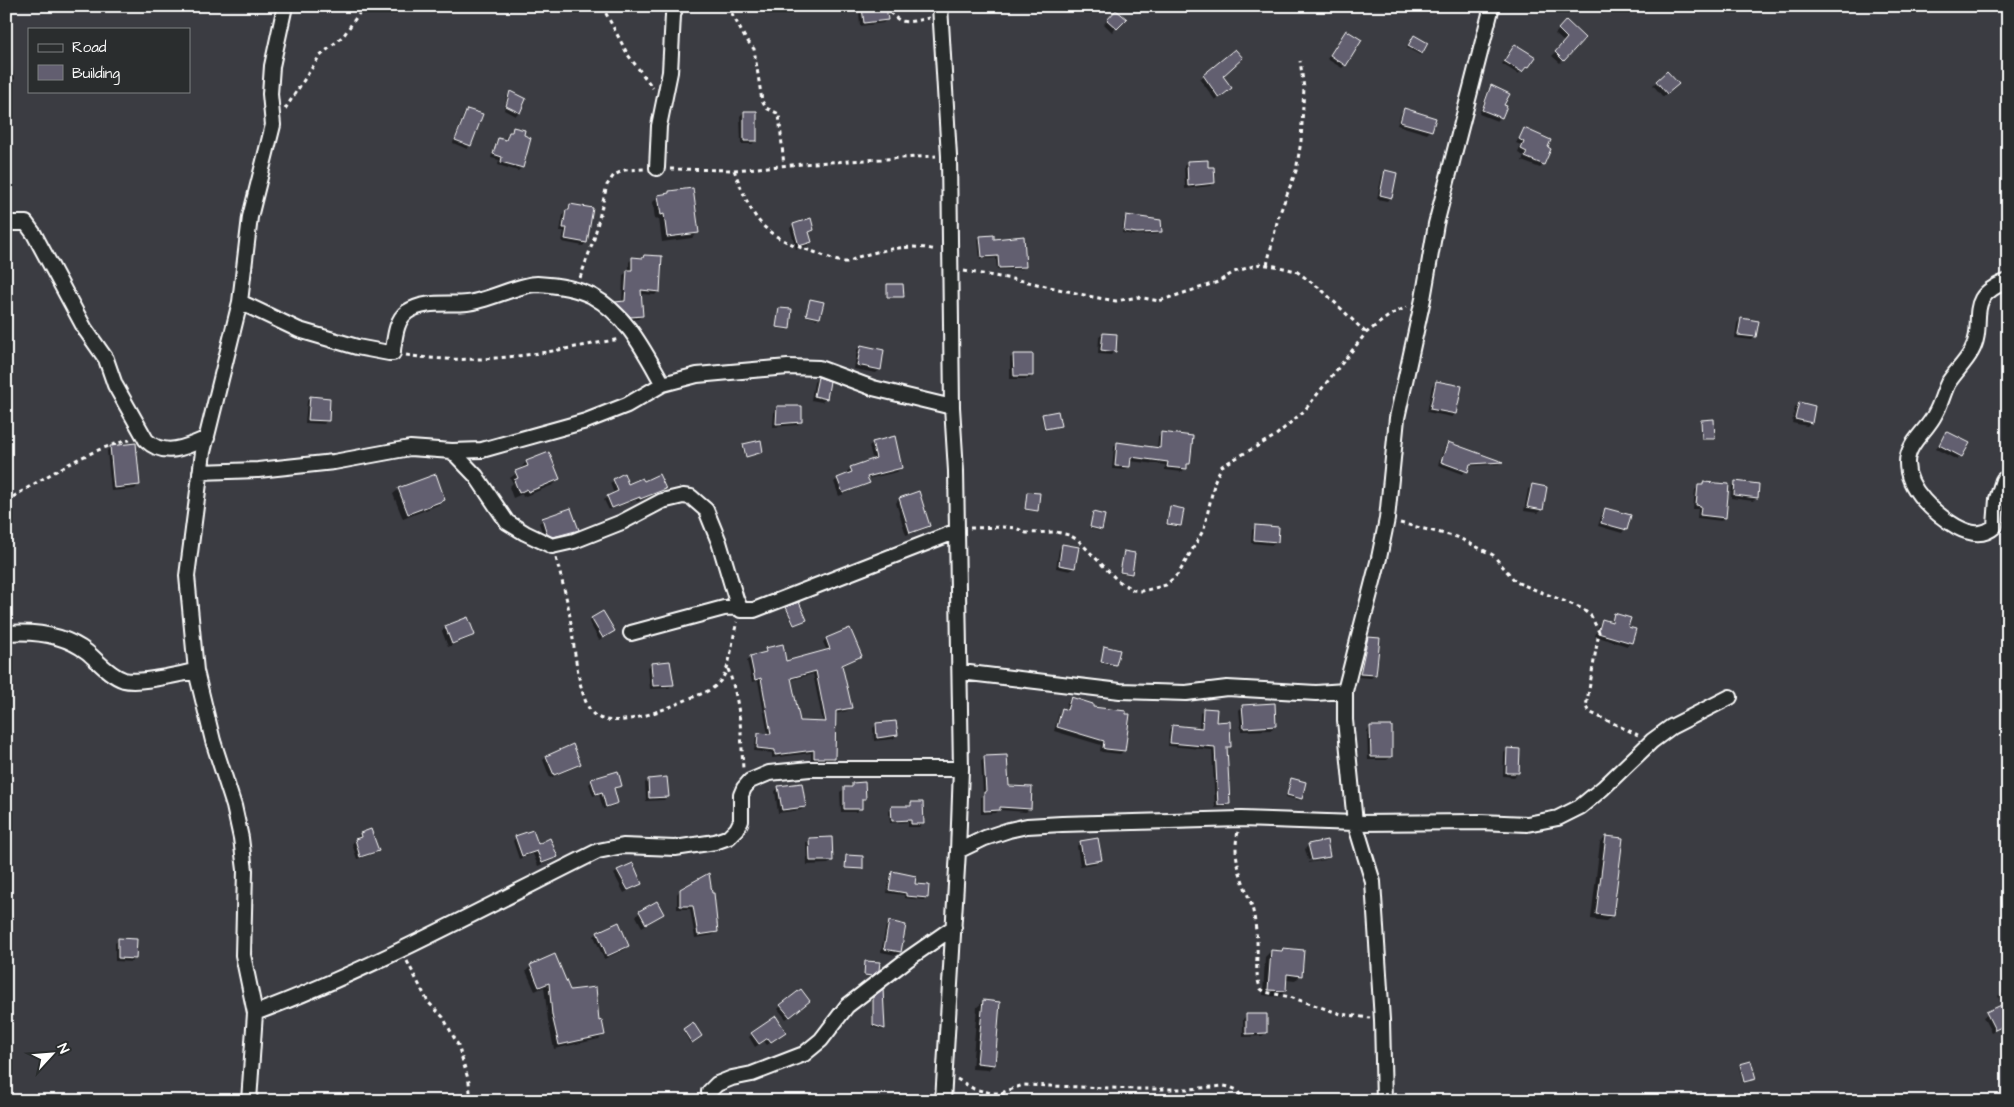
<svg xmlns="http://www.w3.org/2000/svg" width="2014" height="1107" font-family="'Architects Daughter',sans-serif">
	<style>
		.shadow { fill: #0007; fill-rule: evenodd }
		.building { fill: #625e70; stroke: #fff; fill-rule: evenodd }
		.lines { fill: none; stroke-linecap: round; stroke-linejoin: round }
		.street-casing { stroke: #fff; stroke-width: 18 }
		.path { stroke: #fff; stroke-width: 3; stroke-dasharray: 4 4; stroke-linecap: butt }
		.street { stroke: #2a2d2e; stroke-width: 14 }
	</style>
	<rect width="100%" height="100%" fill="#3b3c42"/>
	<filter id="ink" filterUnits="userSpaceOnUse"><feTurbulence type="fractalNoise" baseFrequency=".02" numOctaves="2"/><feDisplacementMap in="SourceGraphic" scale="10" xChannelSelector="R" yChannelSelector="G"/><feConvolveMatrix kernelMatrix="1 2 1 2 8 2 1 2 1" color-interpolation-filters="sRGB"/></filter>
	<g filter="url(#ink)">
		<!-- shadow -->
		<path class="shadow" d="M1339,6H1348L1344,11Z
			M862,9L886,20L883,23L860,26L859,12Z
			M1116,11L1125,19L1112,32L1104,24Z
			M1566,22L1583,38L1560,63L1552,56L1565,43L1555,34Z
			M1346,31L1345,65L1342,68L1327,59Z
			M1413,38L1421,53L1420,55L1407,48Z
			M1513,48L1528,66L1518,74L1502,64Z
			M1234,51L1222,76L1228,91L1215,100L1200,79Z
			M10,58L15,79L6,85V59Z
			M1667,73L1677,84L1663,97L1653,85Z
			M1492,86L1501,117L1497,121L1479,114L1488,90Z
			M511,93L519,112L515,116L504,110L507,96Z
			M468,110L470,145L467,149L453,143L464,113Z
			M1404,110L1431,130L1427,134L1397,125L1401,113Z
			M744,112L756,141L752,144H741L740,116Z
			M514,128L522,167L518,171L498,165L499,160L491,158L495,143L498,139L504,141L505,137Z
			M1524,130L1549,149L1543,165L1540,168L1522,161L1524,156L1518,153L1521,145L1516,143Z
			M1187,163L1207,169L1214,182L1210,186L1185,189L1184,166Z
			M1386,172L1391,197L1387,201L1377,199L1382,175Z
			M670,192L698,232L692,238L662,242L659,219L655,220L653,202L659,196L667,195Z
			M571,205L586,242L583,246L562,242L564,231H560L563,215Z
			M1127,216L1161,231L1158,234L1133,235L1122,233L1124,219Z
			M793,225L813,229L809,233L811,242L807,246L796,249L790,228Z
			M980,237L993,241L1025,266L1022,269L997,270L996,258L980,259L978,239Z
			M644,256L659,291L655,295L640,294L642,316L638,319L627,320L613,306L616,303H622L623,275L629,271V262L633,258L642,259Z
			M887,286L902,296L886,298Z
			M810,300L819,318L817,319L805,316Z
			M779,309L788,328L787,330L776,328Z
			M1741,319L1755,337L1752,340L1735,338L1737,323Z
			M1103,334L1114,351L1111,355L1098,354L1099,337Z
			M861,346L883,351L879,370L876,373L854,369L857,350Z
			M1014,355L1032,376L1029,379H1010V358Z
			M818,378L826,398L822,402L811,400L814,382Z
			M1436,382L1455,414L1452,417L1427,412L1432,386Z
			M310,398L327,420L324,424L305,423L307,401Z
			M1799,403L1811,422L1807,426L1792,423L1795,407Z
			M777,407L801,422L797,425L773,427L774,411Z
			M1043,415L1060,426L1044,430L1041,417Z
			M1702,421L1714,438L1713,440H1701Z
			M1946,432L1968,444L1957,460L1936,449Z
			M1162,433L1189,463L1182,472L1165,470V465L1129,461V467L1125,470L1112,469L1114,447L1117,443L1157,449L1158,437Z
			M873,443L901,468L897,472L867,479L868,483L864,486L839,496L834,482L838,479L848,475L847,472L851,468L873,461L869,446Z
			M1448,443L1501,462L1499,464L1468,466L1463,474L1438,465L1445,446Z
			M744,446L762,452L745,457L742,447Z
			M110,447L138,485L135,489L111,491L107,451Z
			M548,454L559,479L553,485L523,497L522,494L513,498L509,487L513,483L510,478L521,470V468L526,462Z
			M623,475L628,485L643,483L664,488L660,492L637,502L636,500L609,510L604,500L614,494L610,483Z
			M1704,483L1724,518L1721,521L1697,518L1698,509H1693L1695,490Z
			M1736,483L1757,497L1753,501L1731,498L1732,486Z
			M1532,486L1546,488L1542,510L1538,513L1524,511L1528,489Z
			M399,489L444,500L438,505L403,519L393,494Z
			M918,493L929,525L925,529L906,535L896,503L899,499Z
			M1027,493L1037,510L1036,511L1024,510Z
			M1171,508L1183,510L1178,527L1166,525Z
			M1606,509L1625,529L1622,533L1598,526L1602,513Z
			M1094,514L1101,529L1099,531L1089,528Z
			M543,520L578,529L574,533L549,540L544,538L539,523Z
			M1256,527L1276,541L1273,545L1251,543L1252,530Z
			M1063,546L1074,567L1070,571L1056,568L1059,549Z
			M1124,552L1131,574L1129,575L1119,573Z
			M787,608L804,621L793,626L786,609Z
			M1615,614L1627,628L1631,642L1627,646L1595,636L1599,624L1603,621L1610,623Z
			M592,619L613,631L599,640L589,622Z
			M446,627L474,634L470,638L448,647L442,631Z
			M1368,638L1375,675L1371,678L1357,677L1365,642Z
			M826,639L860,656L842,666L850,708L847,711L835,714L834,758L831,761H811V753L772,758V753L754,751L756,738L759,734L768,735L758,681L752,682L747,661L750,657L762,654L765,650L782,646L786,663L827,651L823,642ZM813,674L823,723L799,722L790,680Z
			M1104,648L1115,665L1114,666L1100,663Z
			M652,664L673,684L669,688L650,689L648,667Z
			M1071,699L1091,708L1124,751L1120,754L1102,752L1100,751L1101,745L1054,731L1059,713L1063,710L1065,711L1067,702Z
			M1243,706L1275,726L1272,730L1241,731L1239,710Z
			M1204,709L1229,746L1226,750L1229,804L1225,807L1215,808L1212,750L1168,746L1169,730L1173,726L1199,729L1200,713Z
			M876,725L897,735L893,739L874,741L873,728Z
			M1371,727L1391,756L1387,760H1368L1367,731Z
			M1508,749L1518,773L1514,777L1503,776L1504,753Z
			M547,757L580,763L576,767L550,778L543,760Z
			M985,758L1008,787L1030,808L1026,812L998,810L995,813L981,814V797L983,795L981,761Z
			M648,780L667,797L664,800L646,801L645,783Z
			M592,781L621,786L613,790L617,803L614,806L603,809L599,794L593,796L589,784Z
			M1290,781L1305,783L1299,800L1286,797Z
			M852,784L864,799L860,803V808L857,812H841L840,792Z
			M779,788L804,806L801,810L778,813L775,791Z
			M911,804L922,824L919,827H908V822L890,823L889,811L892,808L908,807Z
			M360,834L378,850L374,854L357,859L352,844Z
			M516,837L537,845L556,857L553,860L538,866L533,854L519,859L513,841Z
			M1606,837L1612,915L1606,921L1591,919L1600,843Z
			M810,839L832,861L828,864L807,865L806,842Z
			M1097,839L1101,859L1097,863L1080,866L1077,846L1080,842Z
			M1309,845L1329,856L1326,859V856L1308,860L1305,849Z
			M846,856L862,869H844Z
			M1326,859L1325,860L1308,863V862Z
			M618,871L641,883L624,893L614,874Z
			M892,873L913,885L926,897L924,900L904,898V895L887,893L890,875Z
			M680,890L716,931L713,935L695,938L690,909H677V894Z
			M640,912L663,914L642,927L636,916Z
			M890,922L905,926L900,952L896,955L881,952L886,926Z
			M598,933L628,946L624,950L604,959L594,936Z
			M119,940L135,958L131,962L115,961V943Z
			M1283,950L1301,975L1295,981L1286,980L1285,991L1279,997L1263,995L1265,957L1271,951L1280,952Z
			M866,962L876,972L869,977L863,976Z
			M531,966L569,991L598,1022L604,1035L599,1039L554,1049L548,1020L544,987L535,991L526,971Z
			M2008,987V1022L1991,1032L1983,1017L2002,1006L1998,996Z
			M873,998L884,1028L883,1030L872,1027V1000Z
			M983,1002L994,1064L988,1070L972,1069L977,1007Z
			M805,1004L786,1019L778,1009L781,1006Z
			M1246,1016L1266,1033L1262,1036L1243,1037V1019Z
			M684,1030L699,1038L690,1043L683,1031Z
			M752,1034L781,1035L767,1045L764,1041L755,1047L749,1037Z
			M1750,1063L1754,1079L1743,1083L1739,1067Z
			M1176,1098V1101H1153L1155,1100Z"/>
		<!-- building -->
		<path class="building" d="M872,6H886L888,20L864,23L862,8Z
			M1116,10L1127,19L1117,29L1107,20Z
			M1566,20L1585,38L1564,61L1555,52L1567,38L1558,29Z
			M1346,30L1362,40L1346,66L1330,55Z
			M1414,35L1428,43L1422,54L1408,46Z
			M1515,44L1536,57L1529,67L1527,66L1522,72L1504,61Z
			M1235,49L1243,58L1223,76L1232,88L1219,98L1203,75Z
			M1667,71L1679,84L1667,94L1656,81Z
			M1491,85L1510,94L1504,105L1507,106L1502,118L1482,110Z
			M510,91L526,99L520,113L506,106Z
			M1404,108L1436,118L1432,131L1400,122Z
			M467,109L483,114L471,146L455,140Z
			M744,111H757V141H744Z
			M513,127L525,130L524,135L531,138L523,168L501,162L502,157L493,154L498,138L506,140L509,132H512Z
			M1524,128L1551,140L1548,147L1551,149L1544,165L1525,157L1527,152L1521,149L1524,142L1519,139Z
			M1208,160V167H1214L1215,183L1188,186L1187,161Z
			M1385,170L1397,173L1392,198L1380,195Z
			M693,188L699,233L667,237L664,214L661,215L658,195L669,193V191Z
			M570,204L593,208L587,243L565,239L567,228H563L566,210H569Z
			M1126,215L1161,220L1162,232L1137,233L1124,231Z
			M811,218L814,230L809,232L812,242L799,246L793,224Z
			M994,235V239L1024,236L1026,267L999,268L998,256L982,257L980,236Z
			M644,255L662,256L660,292L641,290L643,316L631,317L615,302L625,301L627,270H632V257L643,258Z
			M887,284H903L904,297H887Z
			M810,299L824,302L820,318L806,315Z
			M779,308L792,309L790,329L776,327Z
			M1741,318L1759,321L1756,337L1738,335Z
			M1103,333L1117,334L1116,352L1101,350Z
			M861,345L884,350L881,370L857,365Z
			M1013,354H1033V376H1014Z
			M818,377L830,381L827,399L814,396Z
			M1436,381L1462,386L1456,414L1430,409Z
			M310,396L330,398L329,421L308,420Z
			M1799,402L1815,406L1812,423L1795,419Z
			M777,406H802V422L776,424Z
			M1058,411L1061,426L1045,429L1042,414Z
			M1714,419L1715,439H1702L1701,420Z
			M1946,431L1970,443L1962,457L1939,445Z
			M1161,432L1193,436L1190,464H1187V469L1167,467L1168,462L1131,457L1130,467L1115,466L1117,442L1160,448Z
			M895,436L902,468L867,477L870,483L843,493L837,478L852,472L850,467L876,458L872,442Z
			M761,440L763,452L746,457L743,444Z
			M1448,442L1503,462L1470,464L1468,472L1441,462Z
			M136,443L140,485L114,488L110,446Z
			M549,452L560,479L528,492L527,489L519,493L514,480L518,478L515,471L528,466L526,461Z
			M624,473L628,484L642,478L644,481L659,474L666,489L640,499V497L612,508L607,496L618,491L613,479Z
			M436,474L445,500L408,514L398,488Z
			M1735,481L1759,484L1758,498L1734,495Z
			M1703,482L1729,484L1726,518L1700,515L1701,506L1696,505L1698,485H1703Z
			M1532,484L1547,487L1543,510L1527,507Z
			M919,491L930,526L910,533L899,498Z
			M1027,492L1040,493L1038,511L1025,509Z
			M1170,506L1184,509L1181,526L1167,524Z
			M571,508L579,530L553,537L547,534L542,518Z
			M1605,508L1631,515L1627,530L1601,523Z
			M1093,512L1105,515L1102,530L1090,527Z
			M1255,525L1279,527L1278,542L1254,540Z
			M1062,544L1079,547L1075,568L1059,565Z
			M1124,551L1135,553L1132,574L1120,572Z
			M799,602L807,620L794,625L786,607Z
			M603,611L615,631L603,638L591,618Z
			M1614,613L1631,618L1628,627L1636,629L1632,643L1598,633L1602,619L1612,622Z
			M468,617L475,635L452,644L445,626Z
			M850,628L862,656L842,665L852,708L836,711L835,758H814V750L775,755V750L757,748L758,733L771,734L761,678L755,680L750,656L766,652L765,648L783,644L786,661L830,649L826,638ZM816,671L826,722L800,721L791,678Z
			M1368,637L1380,638L1376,675L1360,674Z
			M1104,646L1120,650L1116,665L1101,662Z
			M670,661L674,685L653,686L651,663Z
			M1071,697L1093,704V707L1126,711V714H1130L1125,751L1106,749L1103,748L1104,741L1057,727L1062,708L1067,710Z
			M1275,703L1276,726L1244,728L1242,705Z
			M1203,708L1217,709L1216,722L1230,721L1231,747H1227L1230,804L1218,805L1215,747L1170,743L1172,725L1202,728Z
			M896,721L898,735L877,738L876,723Z
			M1370,726H1392V757H1371Z
			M573,744L581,764L554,775L546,756Z
			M1507,748L1520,749L1519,773H1506Z
			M1007,755L1009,786L1032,787L1031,809L1000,807V810L984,811V792H986L984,756Z
			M618,771L622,786L614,788L618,803L606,807L602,792L596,794L591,779Z
			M667,777L669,797L649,798L648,779Z
			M1291,778L1306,782L1302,799L1287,795Z
			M865,782L866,799H862V809H844V787H852V783Z
			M802,783L806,807L782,810L778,786Z
			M911,802H923L924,824H911V820L892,821L891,806H911Z
			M371,829L379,851L360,857L355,839L361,837L360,833Z
			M533,830L538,844L550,838L558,857L542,863L537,851L522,856L515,836Z
			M1606,836L1623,838L1613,916L1596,914Z
			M832,837L833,861H810L809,838Z
			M1098,838L1102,860L1084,863L1080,841Z
			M1327,840L1330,857L1312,860L1308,844Z
			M846,855L863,856V869L845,868Z
			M633,863L642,884L628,890L617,870Z
			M892,871L916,876L915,884L929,885L928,898L906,896V893L889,890Z
			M709,873L712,893H714L718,932L698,935L693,906H680V889Z
			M657,901L664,914L646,924L639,911Z
			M889,921L906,925L901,952L884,949Z
			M619,922L629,946L607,956L597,932Z
			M118,938L137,939L136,959L118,958Z
			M1283,948L1304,950L1302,976L1287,974L1286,991L1268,990L1271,950L1282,951Z
			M555,954L570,990L596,987L599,1021L602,1020L605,1035L559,1045L552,1015L549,983L539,987L530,965Z
			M865,961L880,962L879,970L872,976L864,975Z
			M801,989L810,1001L790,1017L780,1005Z
			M883,989L885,1029L873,1025V997Z
			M983,1000L1000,1002L995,1065L977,1063Z
			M2008,1002V1024L1995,1030L1986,1012Z
			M1246,1014H1267V1033L1246,1034Z
			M776,1016L786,1032L771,1042L768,1038L759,1044L751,1033Z
			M693,1022L702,1036L692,1043L683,1029Z
			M1751,1061L1756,1079L1744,1082L1740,1064Z"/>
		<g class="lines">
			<!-- street casing -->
			<g class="street-casing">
				<path id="street" d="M940,6L949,156L952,407L956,471L961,769L958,851L943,1101
					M657,168L659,126L670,72L673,15L676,6
					M6,223H26L34,234L85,329L106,359L115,385L146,440C164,458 187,447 207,438
					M240,302L299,330L357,347L389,353H393V350C395,337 396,320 407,312C424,300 448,305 467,303C488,301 519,284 537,284C554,285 576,288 592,296C627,315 644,351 663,384
					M452,451L476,476L507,522L525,533L552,546L574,541L622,522L662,501L683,496L691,497L706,510L719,542L736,599L741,610H754L957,531
					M200,472L258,470L334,462L410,448L452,451L482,450L586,421L627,405L663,384L697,375L788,367L819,368L873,388L952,407
					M2003,480L1997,499L1995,526C1983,537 1970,534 1957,527C1935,514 1907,490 1907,463C1907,443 1927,431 1935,414C1941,404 1943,393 1948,383C1955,372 1965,363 1971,352C1988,322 1961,298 2008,281
					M6,633C34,631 64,634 87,652C98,661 109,675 124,680C140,684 178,674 196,671
					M631,633L724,608L740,607
					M961,672L1120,691L1186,693L1227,688L1316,693L1345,691
					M958,851L985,838L1009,830L1027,826L1062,824L1241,819L1355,823L1480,822L1527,824L1558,818L1580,807L1603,788L1652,741L1671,727L1730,697
					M255,1013C373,969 485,907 598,851L623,846L675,848L715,842L729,837L737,829L741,821V795L744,788L750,781L769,773L810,769H961
					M249,1101L255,1013L243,955L245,870L241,838L234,806L213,741L196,671L187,576L203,452L240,302L250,217L273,125L270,94L272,66L285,6
					M711,1101L709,1092L717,1084L732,1078L752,1074L804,1054L821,1040L847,1006L908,959L954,927
					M1384,1101L1382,1020L1373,882L1355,823L1345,720V691L1379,558L1387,519L1397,418L1423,299L1436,224L1492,6"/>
			</g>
			<!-- path -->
			<path class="path" d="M602,6L628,55L653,88
				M728,6L745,38L754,49L762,101L766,108L779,114L784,166
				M819,6L832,10L851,6
				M884,6C902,26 903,23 929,18
				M285,109L319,57L344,35L364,6
				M670,169L734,170L814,163L936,156
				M734,170C754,221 760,235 814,252C824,255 837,263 847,262C851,261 854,259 858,257C882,250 911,243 936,250
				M1267,265L1278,218L1296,171L1301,141L1304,88L1300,61
				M964,271L1024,281L1093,297L1116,301L1138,297L1159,301L1218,282L1234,272L1260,264L1275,266L1296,271L1322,290L1366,333
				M580,278L594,239L607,185L614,175L625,170L644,169
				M406,355C479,367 548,352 620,339
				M6,501C45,478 85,450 130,440
				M1400,523L1457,537L1493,555L1516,582L1581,608L1591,616L1599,632L1586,707L1589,712L1638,735
				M970,528L1003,527L1016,528L1026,533L1056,532L1069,535L1078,540L1117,580L1133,590L1143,591L1166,585L1179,573L1204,529L1215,480L1222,466L1275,436L1304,411L1366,333L1390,315L1407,307
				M556,558C561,578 567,597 570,617C574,642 577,689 590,710C605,735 666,709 686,700C699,694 712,692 721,680C731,668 732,638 737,622
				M728,669C741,704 741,733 743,769
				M1238,832C1231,858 1244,883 1252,907C1255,918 1256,931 1257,942C1258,958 1254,975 1261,989L1265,992L1290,997L1341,1014L1370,1018
				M407,961L428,1002L443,1017L458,1045L469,1082L471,1101
				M957,1079L974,1089L991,1093H1001L1023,1085L1138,1089H1189L1224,1086L1230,1087L1237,1090L1244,1101
				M1001,1093L1010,1101
				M581,1101H593
				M688,1101L696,1097"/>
			<!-- street -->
			<use href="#street" class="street"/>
		</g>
	</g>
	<!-- margin -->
	<rect width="2014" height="1107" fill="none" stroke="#2a2d2e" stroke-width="25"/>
	<rect x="12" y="12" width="1989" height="1082" fill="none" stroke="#fff" stroke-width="2" filter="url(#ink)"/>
	<!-- legend -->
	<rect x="28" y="28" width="162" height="65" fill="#2a2d2e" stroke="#7f8182"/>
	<rect x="38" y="44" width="25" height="8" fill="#2a2d2e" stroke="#7f8182"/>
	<text x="72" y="52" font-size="15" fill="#ffffff">Road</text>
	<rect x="38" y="65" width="25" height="15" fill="#625e70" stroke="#7f8182"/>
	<text x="72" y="78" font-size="15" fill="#ffffff">Building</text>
	<!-- north arrow -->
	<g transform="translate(52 1054) rotate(64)" stroke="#2a2d2e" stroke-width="4" paint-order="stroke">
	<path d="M0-4L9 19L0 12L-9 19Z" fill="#ffffff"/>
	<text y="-8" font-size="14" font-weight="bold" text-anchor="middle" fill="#ffffff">N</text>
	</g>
</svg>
